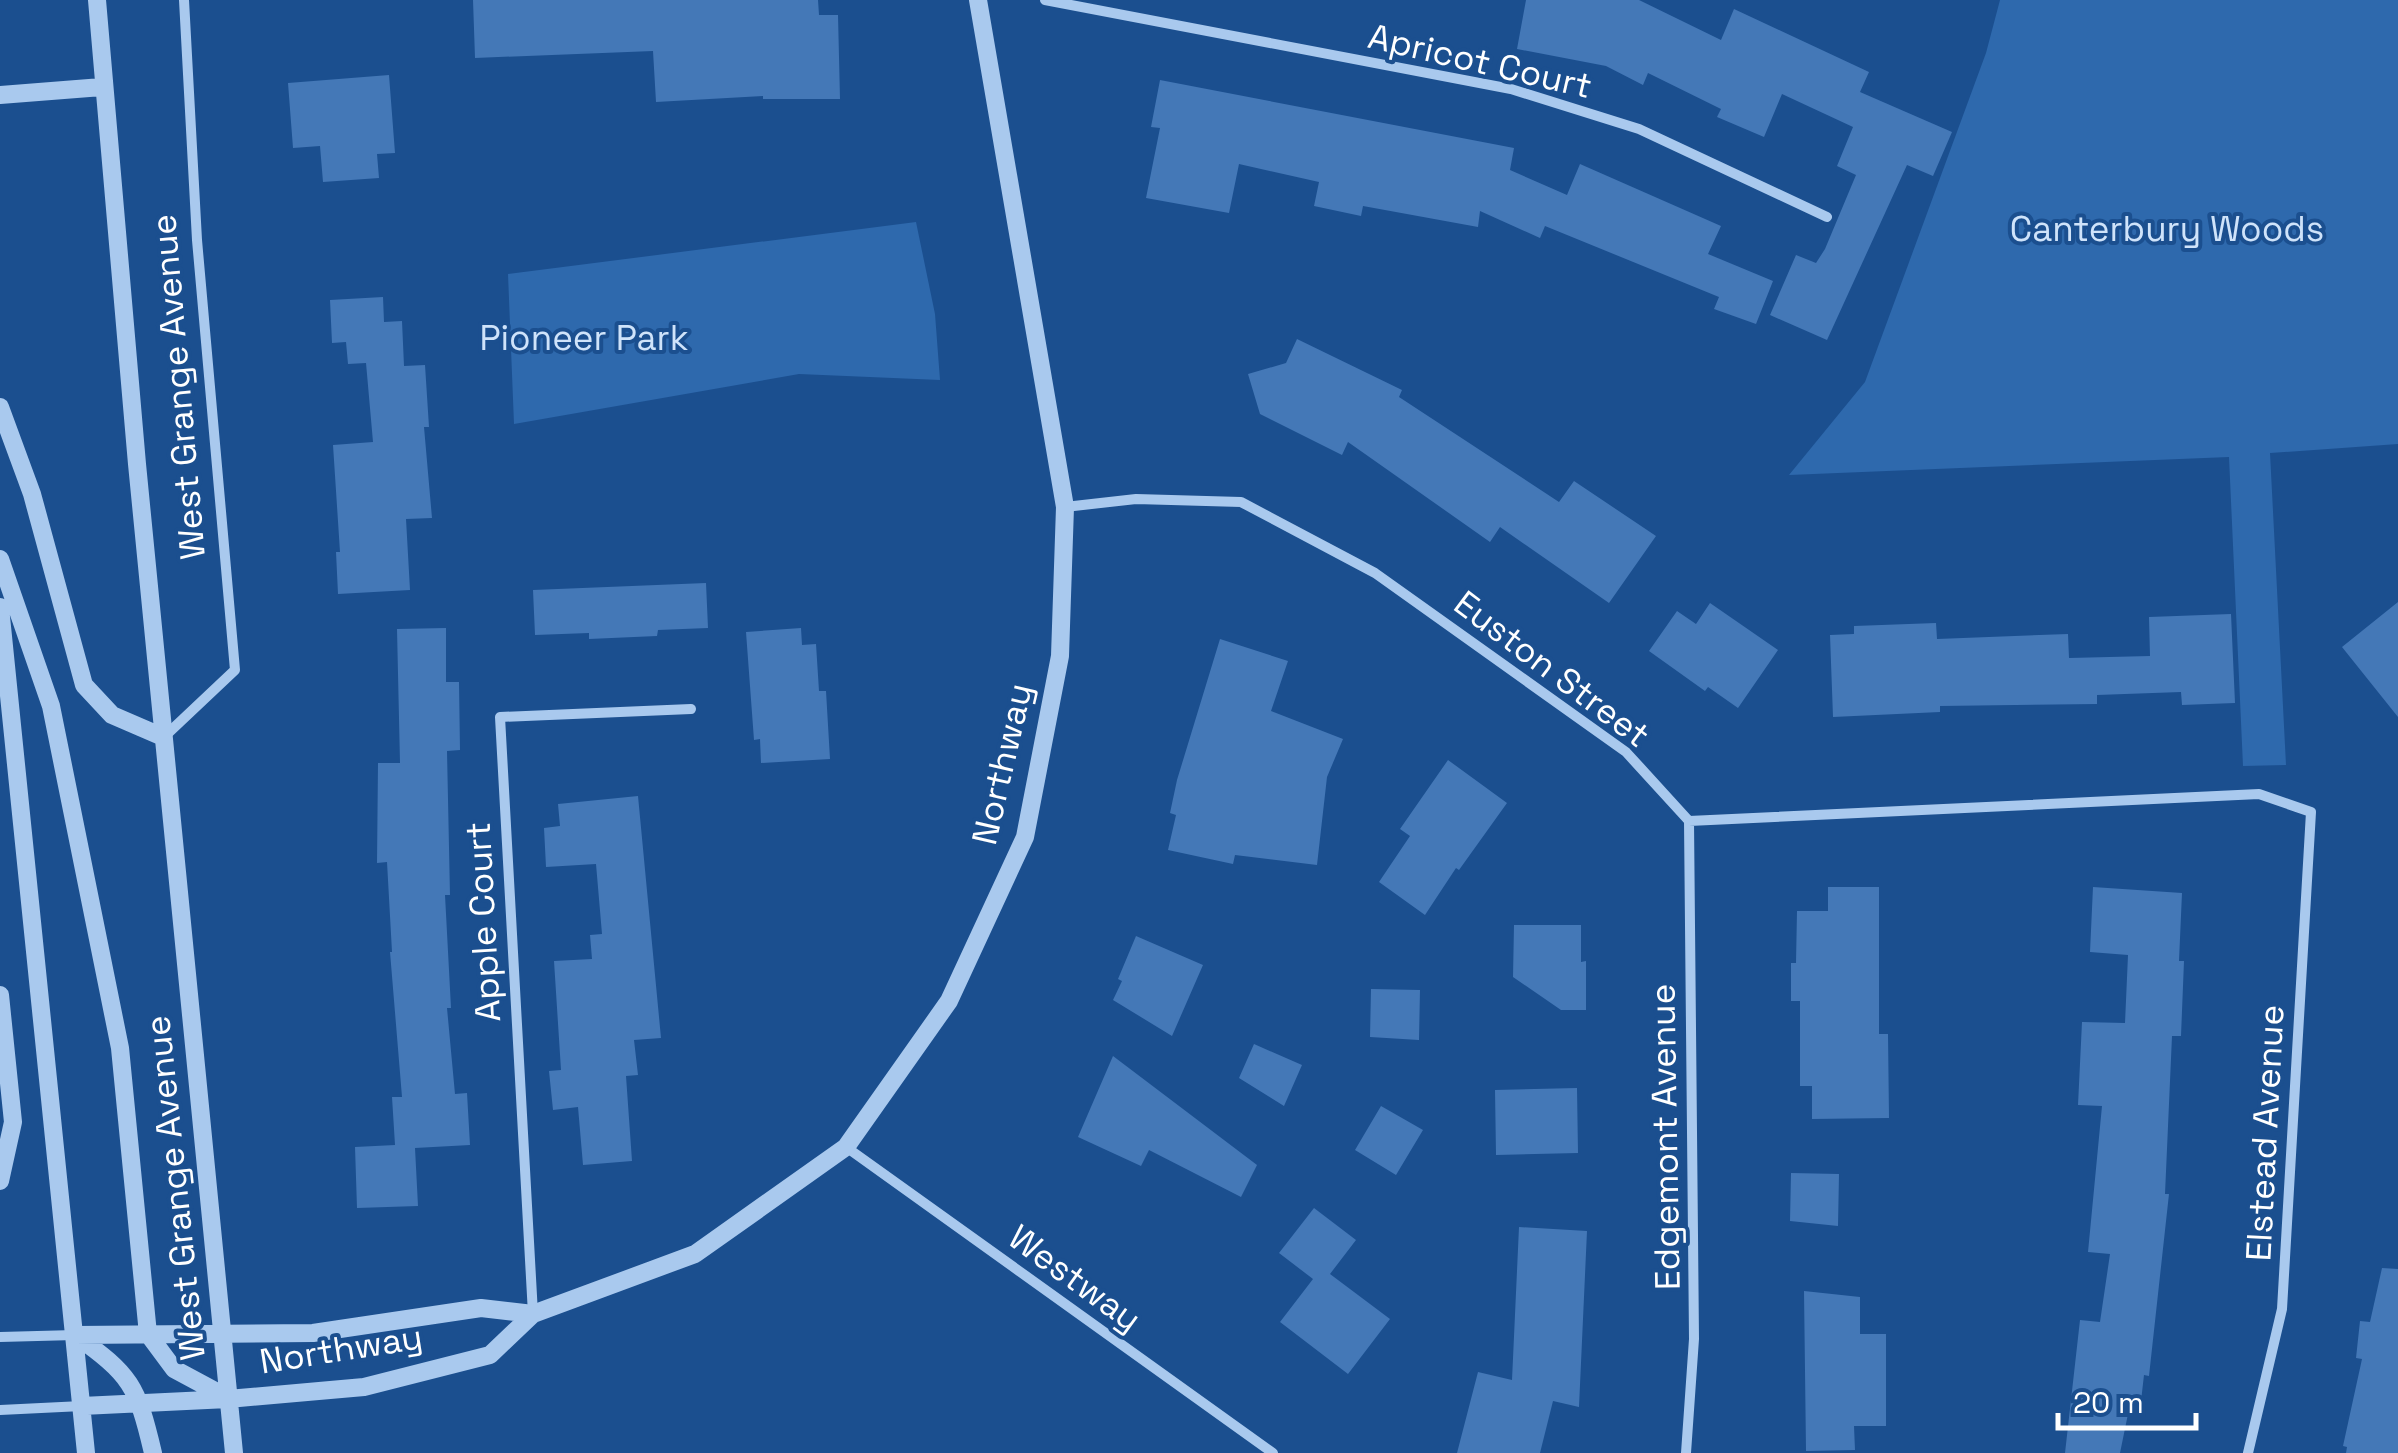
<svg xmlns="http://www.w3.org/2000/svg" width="2398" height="1453" font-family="'Space Grotesk',sans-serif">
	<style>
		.green { fill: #2e69ad }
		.building { fill: #4478b7 }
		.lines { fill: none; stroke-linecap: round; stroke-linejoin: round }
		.minor { stroke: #a9c9ee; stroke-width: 10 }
		.tertiary { stroke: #a9c9ee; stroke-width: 18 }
		.labels { text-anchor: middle; stroke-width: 8; stroke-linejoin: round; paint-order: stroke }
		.street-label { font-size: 35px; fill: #fff; stroke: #1b4f8f }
		.park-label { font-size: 35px; fill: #cfe3fa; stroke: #1b4f8f }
	</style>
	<rect width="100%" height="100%" fill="#1b4f8f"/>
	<!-- green -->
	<path class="green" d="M2000,0H2398V444L2270,453L2286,765L2243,766L2229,457L1789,475L1865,382L1986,53Z
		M916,222L935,314L940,380L799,374L514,424L508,274Z"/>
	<!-- building -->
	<path class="building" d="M473,0H818L819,15H838L840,99H763V96L656,102L653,51L475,58Z
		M1526,0H1639L1721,40L1734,9L1869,72L1860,92L1952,132L1933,176L1907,165L1827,340L1770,315L1796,255L1816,263L1825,249L1856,175L1837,166L1853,127L1782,94L1764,137L1717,117L1721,109L1648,73L1643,85L1606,66L1517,49Z
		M389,75L395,153L377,154L379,178L323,182L320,146L293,148L288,83Z
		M1160,80L1514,148L1510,170L1567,195L1580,164L1721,226L1708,254L1773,281L1756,324L1714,309L1719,297L1545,226L1540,238L1480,211L1478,227L1363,206L1361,216L1314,206L1319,182L1239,164L1229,213L1146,198L1160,128L1151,127Z
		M383,297L384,322L402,321L404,366L425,365L429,427H424L432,518L406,519L410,590L338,594L336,552H340L333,445L373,442L366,363L348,364L346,342L332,343L330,300Z
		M1297,339L1402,390L1399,397L1559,502L1574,481L1656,536L1609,603L1500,527L1490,542L1348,442L1342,455L1260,414L1248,374L1286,363Z
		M706,583L708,628L658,630L657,636L589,639V633L535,635L533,590Z
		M2398,602V717L2342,647Z
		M1710,603L1778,650L1738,708L1708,687L1705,691L1649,651L1677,611L1696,624Z
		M2231,614L2235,703L2182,705L2181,692L2097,695V704L1940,706V712L1833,717L1830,635L1854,634V626L1936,623L1937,639L2068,634L2069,658L2150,656L2149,617Z
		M446,628V682H459L460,750L447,751L450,895H445L451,1008H447L455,1094L467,1093L470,1145L415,1148L418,1206L357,1208L355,1147L395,1145L392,1097H402L390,952H392L387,862L377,863L378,763H400L397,629Z
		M801,628L802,645L816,644L819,691H826L830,759L761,763L760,739L754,740L746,632Z
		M1220,639L1288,661L1271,711L1343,739L1327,777L1317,865L1235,855L1233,864L1168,850L1176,815L1170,813L1177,780Z
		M1448,760L1507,803L1459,870L1456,868L1425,915L1379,882L1410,836L1400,829Z
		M638,796L661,1038L634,1040L638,1075L626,1076L632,1161L583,1165L578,1107L553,1110L549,1071L561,1070L554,961L592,959L590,935L602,934L596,864L546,867L544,828L560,826L558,804Z
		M1828,887H1879V1034H1888L1889,1118L1812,1119V1086H1800V1001H1791V963H1796L1797,911H1828Z
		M2093,887L2182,893L2179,961H2184L2181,1036H2172L2165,1194H2169L2149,1376L2144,1375L2140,1410L2129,1409L2120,1453H2065L2080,1320L2100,1322L2110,1254L2088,1252L2102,1106L2078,1105L2082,1022L2125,1023L2128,955L2090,952Z
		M1514,925H1581V962L1586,961V1010H1561L1513,977Z
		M1136,936L1203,965L1172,1036L1113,1000L1122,981L1118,979Z
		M1371,989L1420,990L1419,1040L1370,1037Z
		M1254,1044L1302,1065L1284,1106L1239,1078Z
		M1113,1056L1257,1165L1241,1197L1149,1150L1141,1166L1078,1137Z
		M1577,1088L1578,1153L1496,1155L1495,1090Z
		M1381,1106L1423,1130L1396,1175L1355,1150Z
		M1791,1173L1839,1174L1838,1226L1790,1221Z
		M1314,1208L1356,1240L1330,1274L1390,1319L1348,1374L1280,1322L1313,1279L1279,1253Z
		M1519,1227L1587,1231L1579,1407L1553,1401L1540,1453H1457L1478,1372L1512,1380Z
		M2382,1268L2398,1269V1453H2346L2347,1447L2343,1446L2362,1359L2356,1358L2360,1321L2370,1322Z
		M1804,1291L1860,1297V1334H1886V1426H1854L1855,1450L1806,1451Z"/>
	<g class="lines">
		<!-- minor -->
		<path class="minor" d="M1045,0L1511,89L1639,129L1827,217
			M1065,507L1136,499L1241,502L1375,573L1626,752L1689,821L2259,794L2311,812L2282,1309L2248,1453
			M164,737L235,670L197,240L184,0
			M846,1147L1273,1453
			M533,1314L500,717L691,709
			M0,1337L75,1335
			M0,1410L82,1406
			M1686,1453L1694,1339L1689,821"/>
		<!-- tertiary -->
		<path class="tertiary" d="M97,0L137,464L234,1453
			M0,95L102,87
			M0,407L32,494L84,685L112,715L163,737
			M0,559L51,706L120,1048L148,1334L174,1369L228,1398
			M0,607L86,1453
			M0,995L13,1122L0,1181
			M75,1335L313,1333L481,1308L533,1314
			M75,1335C131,1375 137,1385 153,1453
			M82,1406L228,1399L364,1387L490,1355L533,1314L695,1254L846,1147L949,1001L1025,837L1060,656L1065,507L978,0"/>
	</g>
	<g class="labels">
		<!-- street labels -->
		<g class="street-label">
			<text transform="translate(1480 61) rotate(13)" y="12">Apricot Court</text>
			<text transform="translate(178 387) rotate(-95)" y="12">West Grange Avenue</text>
			<text transform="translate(1552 669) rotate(37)" y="12">Euston Street</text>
			<text transform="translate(1002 764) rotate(-77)" y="12">Northway</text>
			<text transform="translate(483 922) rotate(-93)" y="12">Apple Court</text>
			<text transform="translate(2265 1133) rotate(-87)" y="12">Elstead Avenue</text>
			<text transform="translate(1665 1137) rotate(-91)" y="12">Edgemont Avenue</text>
			<text transform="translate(175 1188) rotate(-96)" y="12">West Grange Avenue</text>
			<text transform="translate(1075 1278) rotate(36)" y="12">Westway</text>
			<text transform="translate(341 1349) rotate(-9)" y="12">Northway</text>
		</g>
		<!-- park labels -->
		<g class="park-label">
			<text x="2167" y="241">Canterbury Woods</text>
			<text x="584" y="350">Pioneer Park</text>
		</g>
	</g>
	<!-- scale -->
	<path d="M2058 1413v15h138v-15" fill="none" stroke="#ffffff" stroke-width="5"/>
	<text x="2073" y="1413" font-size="30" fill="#ffffff" stroke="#1b4f8f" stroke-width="8" paint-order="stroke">20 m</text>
</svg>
